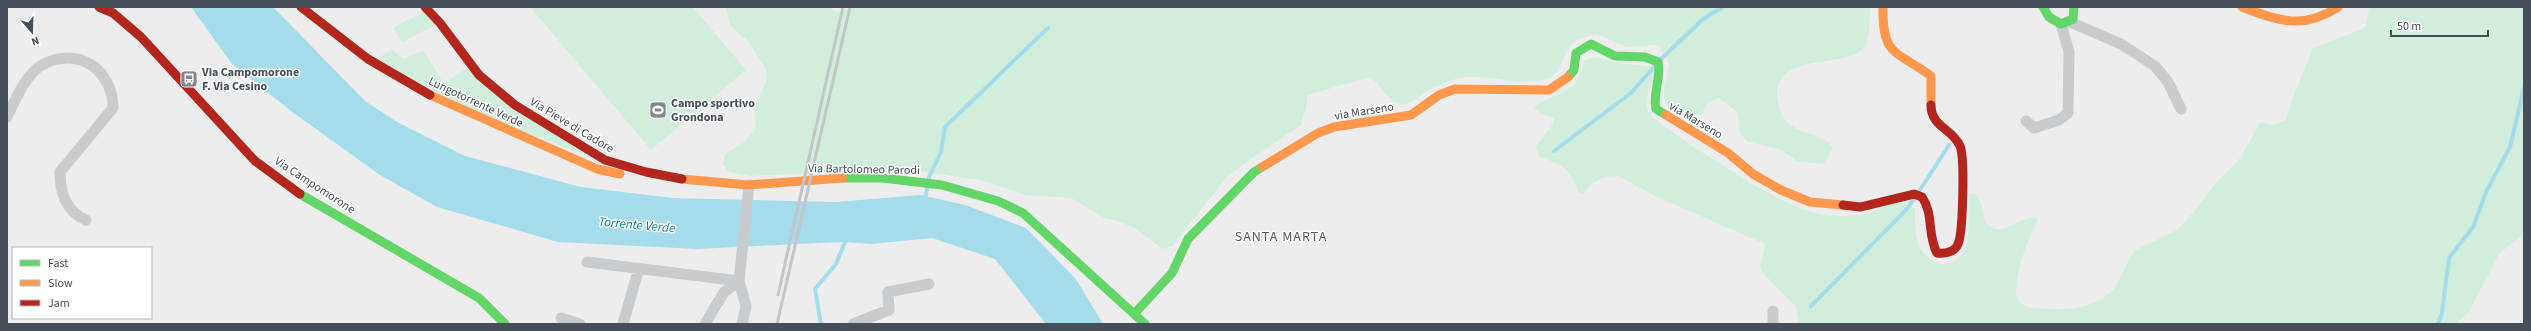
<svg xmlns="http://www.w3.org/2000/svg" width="2531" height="331" font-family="'Source Sans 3',sans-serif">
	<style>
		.green { fill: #d1eedc }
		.water { fill: #a4dcec }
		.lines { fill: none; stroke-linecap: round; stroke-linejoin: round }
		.stream { stroke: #a4dcec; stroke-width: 4 }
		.street { stroke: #c9ccce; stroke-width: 11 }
		.fast { stroke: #63d668; stroke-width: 9 }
		.slow { stroke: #ff974d; stroke-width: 9 }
		.jam { stroke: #b3261e; stroke-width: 9 }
		.rail { stroke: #c4c5c7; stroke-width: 3 }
		.labels { text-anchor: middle; stroke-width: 3; stroke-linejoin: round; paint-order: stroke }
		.poi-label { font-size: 12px; font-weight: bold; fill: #454f5a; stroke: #fff; text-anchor: start }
		.street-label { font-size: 12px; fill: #454f5a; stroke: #fff }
		.water-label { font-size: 13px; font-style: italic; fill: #0a7da0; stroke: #fff }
		.quarter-label { font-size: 14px; letter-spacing: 1px; fill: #595d62; stroke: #fff }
	</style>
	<rect width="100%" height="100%" fill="#eeeded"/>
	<!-- green -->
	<path class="green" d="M530,7H693L746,70L651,150Z
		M726,7H828L837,12L852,7H1870C1869,18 1871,41 1863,49C1844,68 1783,53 1777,90C1776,98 1779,110 1783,117C1796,136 1822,131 1833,148L1824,164L1797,161L1779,149L1748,142L1740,133L1737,112L1719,98L1708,102L1701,115L1672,112L1666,105L1663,95L1669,64L1659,45L1626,47L1596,34C1589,36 1577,38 1573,43C1564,51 1560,74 1550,78C1522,88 1490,73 1462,78C1452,79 1439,85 1430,89C1421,94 1412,106 1401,104C1389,103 1381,84 1370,77L1307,95V105L1301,125L1228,175L1173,246L1162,249L1136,229L1115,220L1104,218L1071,198L1026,195L981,180L904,169L750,176L729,172L723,164L725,154L743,143L756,129L754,108L767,80L766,69L748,41L730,26Z
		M2369,7H2524V234L2500,253L2468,313L2456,324H1799L1796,307L1762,272L1760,266L1765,244L1659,198L1618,176L1604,177L1592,184L1583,194L1579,193C1567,166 1565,167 1539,156L1536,146L1554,123V119L1549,116L1542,115L1534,107C1557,89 1579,97 1583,61L1595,57L1617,63L1653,67L1657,70C1652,82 1643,98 1648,111C1651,122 1759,189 1776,197C1787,203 1812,214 1824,215C1836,216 1852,216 1864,214C1880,211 1901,195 1915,209C1915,235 1914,253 1940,264C1980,262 1965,219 1969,195L1973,193C1986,198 1979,221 1992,228C2007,235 2023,213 2038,219C2029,237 2012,279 2017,299C2024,309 2037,308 2048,309C2073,311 2105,306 2118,282C2124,271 2128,258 2136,250L2177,230L2199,206L2210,190L2241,157L2260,122L2274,125L2286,120C2292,95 2304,73 2313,48L2362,29L2366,26Z
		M424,11L437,24L402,42L393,28Z
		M391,49L404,59L423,50L444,84L467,68L585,155L475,113L417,85L378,59Z"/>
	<!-- water -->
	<path class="water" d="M191,7H273L365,101L397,122L465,156L581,187L673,198L836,202L920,195L965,205L1026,228L1076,279L1103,324H1046L995,259L932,238L871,244L842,242L697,249L558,242L437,207L380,175L291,111L232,64Z"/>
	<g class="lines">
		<!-- stream -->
		<path class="stream" d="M1661,59L1703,19L1723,7
			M1554,151L1631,93L1655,66
			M1918,193L1949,145
			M925,200L929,177L941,152L945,127L1048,28
			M1811,306L1906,210L1914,199
			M821,324L815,289L836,264L847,237
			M2438,324L2442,313L2449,258L2473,227L2487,190L2510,147L2524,88"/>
		<!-- street -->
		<path class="street" d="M2070,22L2121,44L2155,66L2168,82L2181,109
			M7,117C15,100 26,74 42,65C78,45 113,70 113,108L60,172C60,194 66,211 86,220
			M2026,121L2034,128L2059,120L2068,113L2069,52L2061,24
			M587,262L739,281
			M739,281L746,306L742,324
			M561,318L580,324
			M623,324L639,268
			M705,324L724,292L739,281L749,185
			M853,324L889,310L888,292L929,284
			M1773,324V311"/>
		<!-- fast -->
		<path class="fast" d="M2043,7L2049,17L2061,24L2073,19L2074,7
			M1568,77L1574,70L1576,53L1591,44L1615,56L1645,57L1658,62C1662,78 1652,93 1656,109L1666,115
			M843,178H882L942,185L998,201L1023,213L1145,324
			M300,194L479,298L505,324
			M1134,314L1172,273L1188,239L1254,172L1262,167"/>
		<!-- slow -->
		<path class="slow" d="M1883,7C1882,57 1896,50 1931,76V105
			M2242,7C2278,21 2304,30 2338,7
			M430,95L597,169L620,174
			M1666,115L1728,153L1753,174L1781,190L1810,202L1843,205
			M1262,167L1318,133L1334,127L1411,115L1439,95L1455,89L1549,90L1568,77
			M682,179L748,185L843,178"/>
		<!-- jam -->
		<path class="jam" d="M99,7L113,13L141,37L255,161L300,194
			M301,7L368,59L430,95
			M425,7L440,23L479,75L515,105L605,160L646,172L682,179
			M1843,205L1860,207L1914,194L1922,197C1934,214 1927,235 1937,253C1945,254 1955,252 1958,244C1963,233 1965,158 1960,146C1952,128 1931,127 1931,105"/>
		<!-- rail -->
		<path class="rail" d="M778,295L843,7
			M777,324L850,7"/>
	</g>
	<!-- icons -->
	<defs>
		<g id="bus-square" transform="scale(0.9)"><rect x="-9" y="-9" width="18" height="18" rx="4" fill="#80868d" stroke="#fff"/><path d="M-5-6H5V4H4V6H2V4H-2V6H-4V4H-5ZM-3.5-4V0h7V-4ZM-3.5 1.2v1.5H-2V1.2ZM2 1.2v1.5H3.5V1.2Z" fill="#fff"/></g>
		<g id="stadium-square" transform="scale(0.9)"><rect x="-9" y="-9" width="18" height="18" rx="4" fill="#80868d" stroke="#fff"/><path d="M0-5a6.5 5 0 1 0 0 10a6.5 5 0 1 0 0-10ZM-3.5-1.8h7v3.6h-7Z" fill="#fff"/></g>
	</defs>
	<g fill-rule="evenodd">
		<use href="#bus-square" x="189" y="79"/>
		<use href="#stadium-square" x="658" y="110"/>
	</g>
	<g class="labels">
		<!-- poi labels -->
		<g class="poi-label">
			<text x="202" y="76">Via Campomorone<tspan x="202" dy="14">F. Via Cesino</tspan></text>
			<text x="671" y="107">Campo sportivo<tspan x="671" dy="14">Grondona</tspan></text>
		</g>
		<!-- street labels -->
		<g class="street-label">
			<text transform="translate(476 102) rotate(25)" y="4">Lungotorrente Verde</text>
			<text transform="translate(1364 111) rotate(-9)" y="4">via Marseno</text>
			<text transform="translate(1696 120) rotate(31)" y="4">via Marseno</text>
			<text transform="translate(572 125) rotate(31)" y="4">Via Pieve di Cadore</text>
			<text transform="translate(864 169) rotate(1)" y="4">Via Bartolomeo Parodi</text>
			<text transform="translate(315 185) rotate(33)" y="4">Via Campomorone</text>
		</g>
		<!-- water labels -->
		<g class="water-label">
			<text transform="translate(637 224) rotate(5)" y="5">Torrente Verde</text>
		</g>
		<!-- quarter labels -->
		<g class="quarter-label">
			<text x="1281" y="241">SANTA MARTA</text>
		</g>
	</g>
	<!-- border -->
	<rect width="2531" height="331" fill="none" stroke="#454f5a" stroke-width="16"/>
	<!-- legend -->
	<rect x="12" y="247" width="140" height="72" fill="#ffffff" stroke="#b5b9bd"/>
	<rect x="20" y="260" width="20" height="6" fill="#63d668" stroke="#b5b9bd"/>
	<text x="48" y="267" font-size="12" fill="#454f5a">Fast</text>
	<rect x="20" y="280" width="20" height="6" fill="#ff974d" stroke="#b5b9bd"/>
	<text x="48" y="287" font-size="12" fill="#454f5a">Slow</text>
	<rect x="20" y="300" width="20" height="6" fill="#b3261e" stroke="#b5b9bd"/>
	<text x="48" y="307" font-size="12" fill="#454f5a">Jam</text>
	<!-- north arrow -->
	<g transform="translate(32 32) rotate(160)" stroke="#ffffff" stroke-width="3" paint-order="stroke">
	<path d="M0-3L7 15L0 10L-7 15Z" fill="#454f5a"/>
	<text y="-6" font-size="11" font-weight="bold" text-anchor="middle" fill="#454f5a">N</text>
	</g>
	<!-- scale -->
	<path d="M2391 30v6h97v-6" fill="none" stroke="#454f5a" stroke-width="2"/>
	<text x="2397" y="30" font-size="12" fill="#454f5a" stroke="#ffffff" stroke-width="3" paint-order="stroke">50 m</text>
</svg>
